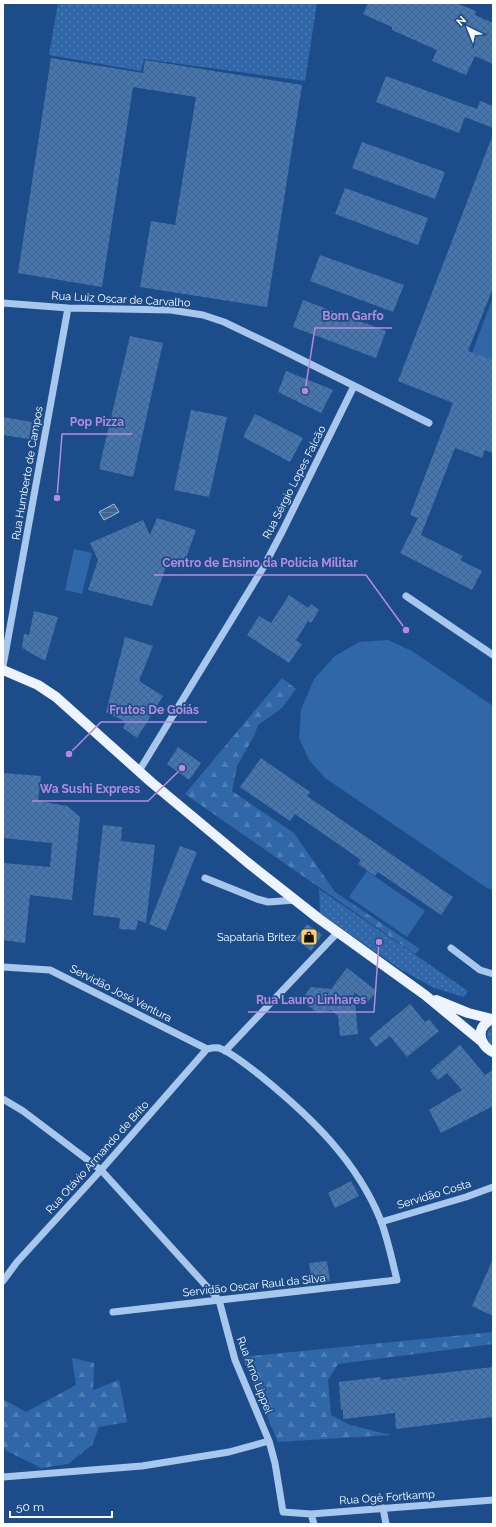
<svg xmlns="http://www.w3.org/2000/svg" width="496" height="1527" font-family="Raleway,sans-serif">
	<style>
		.grass { fill: url(#grass-dots) }
		.forest { fill: url(#forest-firs) }
		.pitch { fill: #3067a8 }
		.water { fill: url(#water-rules); stroke: #9ac2ee }
		.building { fill: url(#building-cross-hatch) }
		.lines { fill: none; stroke-linecap: round; stroke-linejoin: round }
		.minor { stroke: #a7c7ec; stroke-width: 7 }
		.major { stroke: #edf4ff; stroke-width: 10 }
		.labels { text-anchor: middle; stroke-width: 3.5; stroke-linejoin: round; paint-order: stroke }
		.street-label { font-size: 11px; fill: #fff; stroke: #1c4d8a }
		.poi-label { font-size: 11px; fill: #fff; stroke: #1c4d8a; text-anchor: end }
		.leader { fill: none; stroke: #b68bdc; stroke-width: 1.5 }
		.callout-dot { fill: #b68bdc; stroke: #1c4d8a; stroke-width: 1.5 }
		.callout-label { font-size: 12px; text-anchor: middle; font-weight: bold; fill: #b68bdc; stroke: #1c4d8a; stroke-width: 3.5; stroke-linejoin: round; paint-order: stroke }
	</style>
	<defs>
		<pattern id="grass-dots" width="8" height="8" patternUnits="userSpaceOnUse"><rect width="8" height="8" fill="#3067a8"/><path d="M2 2h.1M6 6h.1" fill="none" stroke="#4f7eb5" stroke-width="1.8" stroke-linecap="round"/></pattern>
		<pattern id="forest-firs" width="22" height="20" patternUnits="userSpaceOnUse"><rect width="22" height="20" fill="#3067a8"/><path d="M5 1l3.5 6h-7zM16 11l3.5 6h-7z" fill="#4f7eb5"/></pattern>
		<pattern id="water-rules" width="6" height="5" patternUnits="userSpaceOnUse"><rect width="6" height="5" fill="#40638f"/><path d="M0 2.5h6" fill="none" stroke="#5d7aa0"/></pattern>
		<pattern id="building-cross-hatch" width="8" height="8" patternUnits="userSpaceOnUse"><rect width="8" height="8" fill="#4477b2"/><path d="M0 0l8 8M0 8l8-8" fill="none" stroke="#48627f"/></pattern>
	</defs>
	<rect width="100%" height="100%" fill="#1c4d8a"/>
	<!-- grass -->
	<path class="grass" d="M58,3H317L305,81L144,59L141,71L49,55Z
		M319,889L468,991L464,997L434,988L400,969L320,913Z
		M493,1026V1045C485,1040 485,1031 493,1026Z"/>
	<!-- forest -->
	<path class="forest" d="M282,678L296,689L282,708L258,725L254,736L237,766L232,791L294,833L335,892L420,949L415,954L185,794Z
		M493,1332V1344L338,1364L328,1380L331,1415L350,1425L391,1435L278,1442L242,1357Z
		M72,1358L94,1363L93,1390L119,1380L127,1422L99,1427L92,1445L68,1464L41,1468L5,1450L3,1444V1399L26,1412L76,1385Z"/>
	<!-- pitch -->
	<path class="pitch" d="M493,297V360L472,353Z
		M74,549L92,553L82,594L65,590Z
		M388,640L412,651L493,706V890L487,888L325,778L309,760L299,738L301,710L314,679L335,656L359,642Z
		M367,871L425,911L407,937L349,897Z"/>
	<!-- water -->
	<path class="water" d="M114,504L119,512L104,520L99,512Z"/>
	<!-- building -->
	<path class="building" d="M368,3H456L476,11L475,15L493,23V64L475,56L466,75L432,61L437,50L392,30V27L363,14Z
		M51,58L143,73L145,60L302,85L267,307L140,287L151,221L175,225L196,97L133,87L102,287L18,273Z
		M386,76L477,109L480,101L493,106V128L465,117L459,133L376,102Z
		M492,137L493,288L468,351L493,360V453L485,450L482,458L455,448L421,535L463,556L460,560L482,571L472,590L400,553L418,518L410,515L453,403L398,381Z
		M362,142L445,172L435,199L352,168Z
		M345,188L428,218L418,245L335,214Z
		M320,255L404,285L393,312L310,281Z
		M303,300L386,331L376,358L293,327Z
		M130,336L163,343L133,477L99,469Z
		M286,371L333,390L321,413L278,392Z
		M191,410L227,417L209,497L174,490Z
		M255,414L303,438L290,462L243,437Z
		M3,417L32,422L29,439L3,435Z
		M157,518L196,530L182,569L167,564L152,606L88,590L98,560L90,543L143,520L150,535Z
		M289,595L308,608L311,604L319,610L311,623L308,621L296,640L302,644L289,663L247,635L259,616L271,623Z
		M34,611L58,617L45,661L22,648L24,634L29,635Z
		M125,637L153,646L139,681L163,696L137,738L123,728L126,722L106,712Z
		M178,747L201,763L189,780L167,764Z
		M261,758L310,792L307,796L453,897L441,915L378,872L375,876L358,864L361,860L295,814L290,821L240,787Z
		M3,773L41,776L38,801L67,806L80,817L72,900L30,895L25,943L3,940V863L50,867L52,843L3,838Z
		M103,825L122,827L121,841L155,845L146,923L138,920L136,930L119,929L120,918L93,915Z
		M180,846L197,852L166,931L149,924Z
		M307,924L322,935L311,951L296,939Z
		M347,968L377,991L368,1002L354,992L358,1034L340,1036L338,1016L331,1010L317,1013L301,1000L311,987L331,989Z
		M410,1004L425,1022L429,1019L439,1031L407,1057L390,1036L376,1047L369,1038Z
		M460,1045L485,1075L493,1070V1106L441,1133L429,1110L462,1090L447,1073L438,1080L430,1071Z
		M351,1181L359,1196L335,1208L328,1193Z
		M493,1259V1316L472,1306Z
		M327,1261L330,1281L312,1283L309,1263Z
		M493,1367V1417L396,1429L395,1413L343,1419V1409L341,1410L339,1382L380,1377L381,1380Z"/>
	<g class="lines">
		<!-- minor -->
		<path class="minor" d="M3,303L68,308L171,310L203,315L224,322L270,344L429,423
			M406,596L493,655
			M3,666L68,308
			M139,771L263,568L283,530L354,386
			M205,878L257,899L268,902L296,900
			M451,948L480,970L493,974
			M3,967L50,970L207,1049C211,1048 215,1047 219,1048C233,1053 250,1068 262,1077C311,1117 357,1161 381,1221C388,1240 392,1260 397,1280L113,1312
			M225,1051L338,932
			M3,1099L23,1111L101,1170L219,1300L235,1360L269,1441L275,1463L283,1512L311,1514L493,1500
			M381,1222L466,1197L493,1187
			M3,1281L17,1262L101,1170L207,1049
			M3,1477L142,1466L229,1452L269,1441
			M383,1508L386,1524
			M311,1514L314,1524"/>
		<!-- major -->
		<path class="major" d="M3,670L38,685L56,697L151,782L247,862L318,918L425,995L481,1041
			M436,1000L468,1013L492,1019
			M493,1019C475,1026 478,1044 493,1052"/>
	</g>
	<!-- icons -->
	<defs>
		<g id="shop-square" transform="scale(0.9)"><rect x="-9" y="-9" width="18" height="18" rx="4" fill="#fcd065" stroke="#1c4d8a"/><path d="M-5-2.5h2.3a2.7 3.5 0 0 1 5.4 0H5L5.5 6h-11ZM-1.5-2.5h3a1.5 2.3 0 0 0-3 0Z" fill="#111"/></g>
	</defs>
	<g fill-rule="evenodd">
		<use href="#shop-square" x="309" y="937"/>
	</g>
	<g class="labels">
		<!-- street labels -->
		<g class="street-label">
			<text transform="translate(121 299) rotate(3)" y="4">Rua Luiz Oscar de Carvalho</text>
			<text transform="translate(27 473) rotate(-80)" y="4">Rua Humberto de Campos</text>
			<text transform="translate(294 482) rotate(-63)" y="4">Rua Sérgio Lopes Falcão</text>
			<text transform="translate(121 993) rotate(27)" y="4">Servidão José Ventura</text>
			<text transform="translate(97 1157) rotate(-48)" y="4">Rua Otávio Armando de Brito</text>
			<text transform="translate(434 1194) rotate(-17)" y="4">Servidão Costa</text>
			<text transform="translate(254 1285) rotate(-6)" y="4">Servidão Oscar Raul da Silva</text>
			<text transform="translate(255 1375) rotate(69)" y="4">Rua Arno Lippel</text>
			<text transform="translate(387 1497) rotate(-4)" y="4">Rua Ogê Fortkamp</text>
		</g>
		<!-- poi labels -->
		<g class="poi-label">
			<text x="296" y="941">Sapataria Britez</text>
		</g>
	</g>
	<!-- callouts -->
	<path class="leader" d="M305 391L315 328H392M57 498L62 434H132M406 630L366 575H154M69 754L101 722H207M182 768L148 801H32M379 942L374 1012H248"/>
	<g class="callout-dot">
		<circle cx="305" cy="391" r="4"/>
		<circle cx="57" cy="498" r="4"/>
		<circle cx="406" cy="630" r="4"/>
		<circle cx="69" cy="754" r="4"/>
		<circle cx="182" cy="768" r="4"/>
		<circle cx="379" cy="942" r="4"/>
	</g>
	<g class="callout-label">
		<text x="353" y="320">Bom Garfo</text>
		<text x="97" y="426">Pop Pizza</text>
		<text x="260" y="567">Centro de Ensino da Polícia Militar</text>
		<text x="154" y="714">Frutos De Goiás</text>
		<text x="90" y="793">Wa Sushi Express</text>
		<text x="311" y="1004">Rua Lauro Linhares</text>
	</g>
	<!-- border -->
	<rect width="496" height="1527" fill="none" stroke="#ffffff" stroke-width="8"/>
	<!-- north arrow -->
	<g transform="translate(468 28) rotate(317)" stroke="#1c4d8a" stroke-width="3" paint-order="stroke">
	<path d="M0-3L7 15L0 10L-7 15Z" fill="#ffffff"/>
	<text y="-6" font-size="11" font-weight="bold" text-anchor="middle" fill="#ffffff">N</text>
	</g>
	<!-- scale -->
	<path d="M10 1511v6h102v-6" fill="none" stroke="#ffffff" stroke-width="2"/>
	<text x="16" y="1511" font-size="12" fill="#ffffff" stroke="#1c4d8a" stroke-width="3" paint-order="stroke">50 m</text>
</svg>
